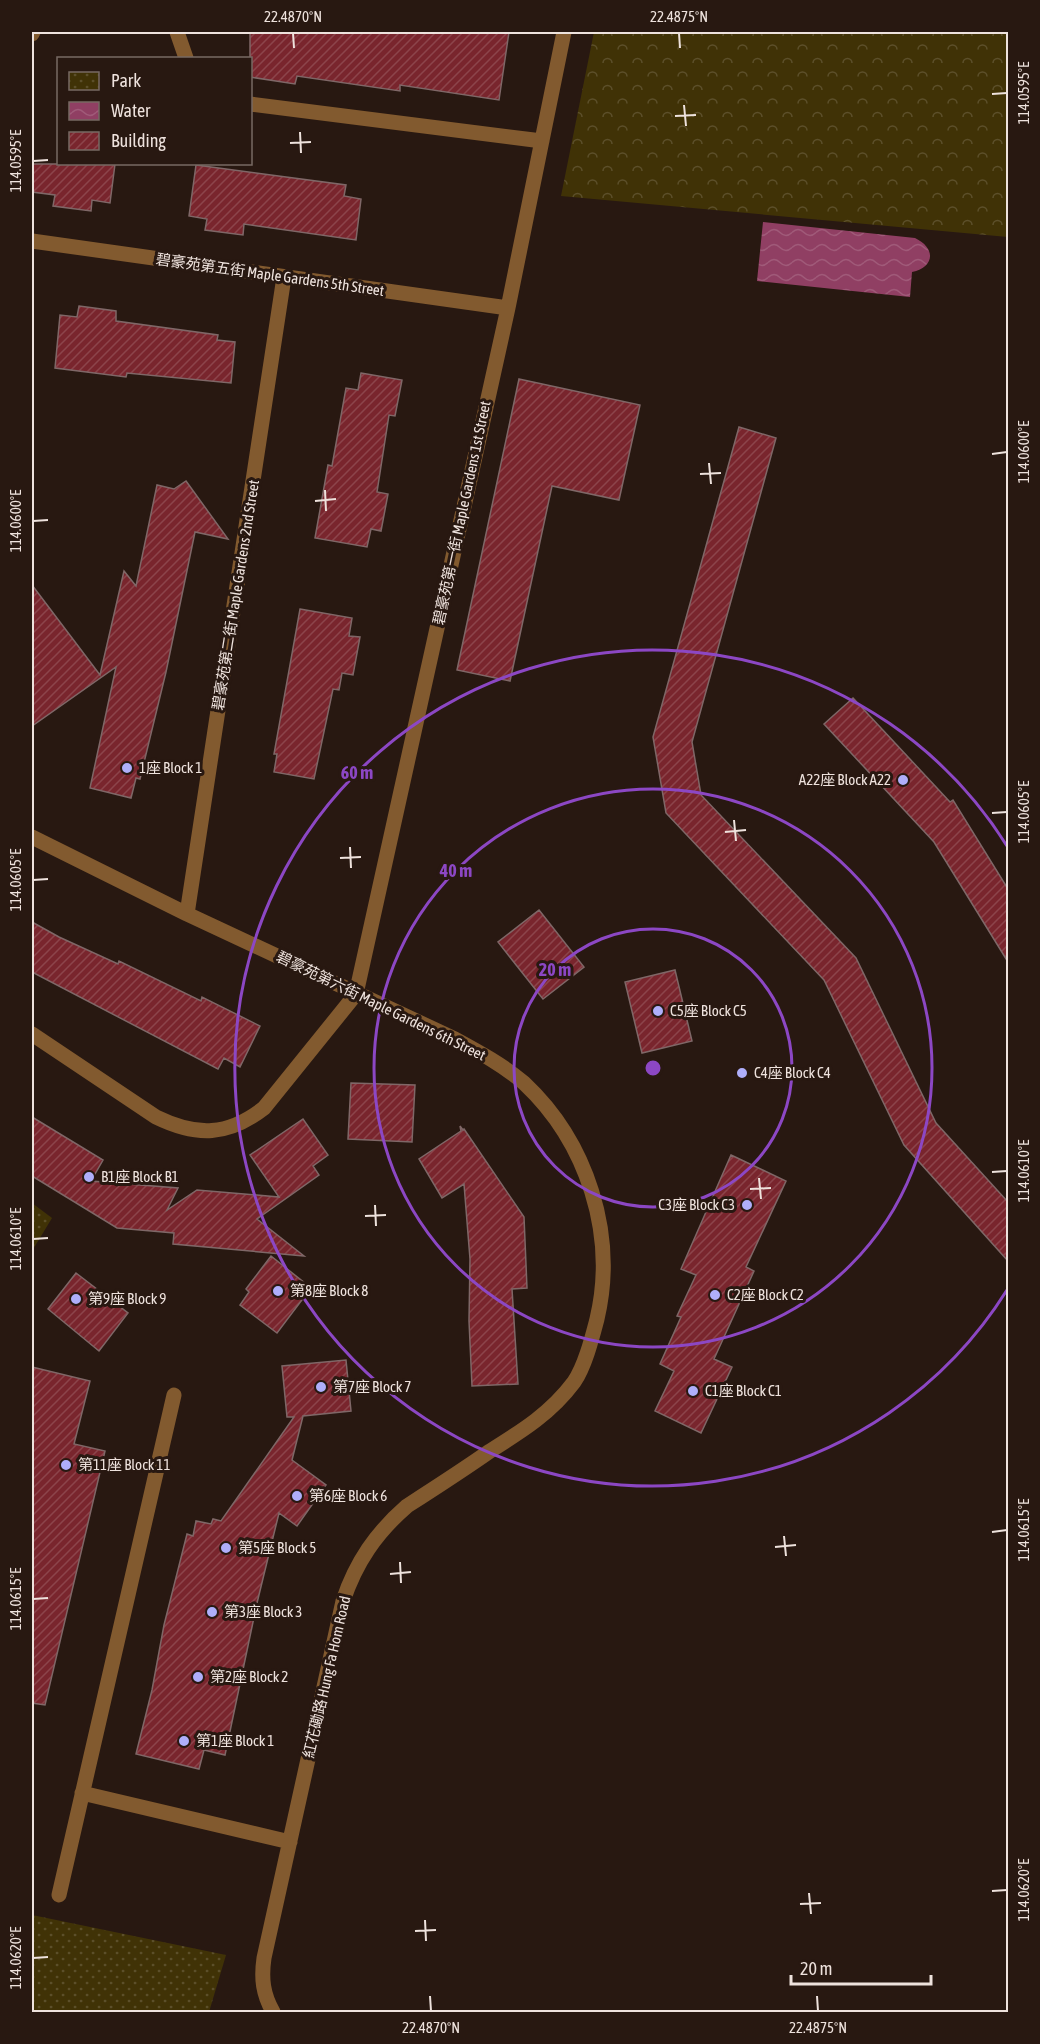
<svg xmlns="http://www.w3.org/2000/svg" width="1040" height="2044" font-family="'Asap Condensed','Noto Sans TC',sans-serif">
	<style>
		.forest { fill: url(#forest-crowns) }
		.park { fill: url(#park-dots) }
		.water { fill: url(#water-waves) }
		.building { fill: url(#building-hatch); stroke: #7f6767; stroke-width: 1.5 }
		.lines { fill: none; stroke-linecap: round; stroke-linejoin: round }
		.service { stroke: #825a2f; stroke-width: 15 }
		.ticks { fill: none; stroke: #eee2dd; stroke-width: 2 }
		.ring { fill: none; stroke: #8c47c4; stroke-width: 3 }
		.poi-dot { fill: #afaefa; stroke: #281811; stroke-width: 2 }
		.labels { text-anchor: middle; stroke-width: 6; stroke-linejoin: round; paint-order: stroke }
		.street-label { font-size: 15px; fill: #eee2dd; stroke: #281811 }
		.poi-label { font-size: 15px; fill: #eee2dd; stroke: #281811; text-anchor: start }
		.centre { fill: #8c47c4; stroke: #281811; stroke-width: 3 }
		.ring-label { font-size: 18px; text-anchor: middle; font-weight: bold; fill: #8c47c4; stroke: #281811; stroke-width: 6; stroke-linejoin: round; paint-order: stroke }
		.neatline { fill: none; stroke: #eee2dd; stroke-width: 2 }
		.ticks-label { font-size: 15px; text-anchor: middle; fill: #eee2dd }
	</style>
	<defs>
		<pattern id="forest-crowns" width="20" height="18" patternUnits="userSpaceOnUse" patternTransform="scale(1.5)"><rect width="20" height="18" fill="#403206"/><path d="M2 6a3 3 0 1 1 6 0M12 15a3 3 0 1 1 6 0" fill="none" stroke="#5c4f2a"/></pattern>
		<pattern id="park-dots" width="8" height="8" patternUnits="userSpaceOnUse" patternTransform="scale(1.5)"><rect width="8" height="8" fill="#403206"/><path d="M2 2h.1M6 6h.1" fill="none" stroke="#5c4f2a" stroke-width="1.8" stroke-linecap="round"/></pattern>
		<pattern id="water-waves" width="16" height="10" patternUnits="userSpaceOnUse" patternTransform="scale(1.5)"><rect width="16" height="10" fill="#903f63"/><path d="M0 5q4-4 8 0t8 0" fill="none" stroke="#a05a79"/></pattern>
		<pattern id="building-hatch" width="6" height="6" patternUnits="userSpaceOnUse" patternTransform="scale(1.5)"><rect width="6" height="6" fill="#79252d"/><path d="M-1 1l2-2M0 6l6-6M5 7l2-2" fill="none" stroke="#8c444b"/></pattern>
	</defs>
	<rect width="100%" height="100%" fill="#281811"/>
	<!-- forest -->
	<path class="forest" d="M594,32H1008V237L561,196Z"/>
	<!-- park -->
	<path class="park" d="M32,1203L52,1218L32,1251Z
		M32,1915L226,1955L209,2012H32Z"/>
	<!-- water -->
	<path class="water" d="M763,222L915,238C936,248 935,267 912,272L910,297L757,281Z"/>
	<!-- building -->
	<path class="building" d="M250,32H509L499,100L400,85V91L297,76L295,84L250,77Z
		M32,164H115L110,203L92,200L91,211L53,206L55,195L32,192Z
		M196,165L346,185L344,196L361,199L356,240L244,224L243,235L205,230L207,219L189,216Z
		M79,306L116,311V321L218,335L217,340L235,342L231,383L127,373L126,377L55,368L60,315L77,317Z
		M361,373L402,380L395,416L389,415L377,492L388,494L381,531L371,529L367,547L315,538L328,465L332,466L346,388L358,390Z
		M519,379L640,405L619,500L552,486L510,681L457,670Z
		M739,427L776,438L692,742L701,795L856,958L936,1123L1008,1202V1261L904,1145L824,980L666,813L653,737Z
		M186,481L228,539L195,532L166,672L140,779L136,778L131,798L90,788L116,667L32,726V585L100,675L124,571L136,586L157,485L174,489Z
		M300,609L352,618L349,636L360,637L353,675L342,673L339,690L333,689L314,779L274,772L277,754H274Z
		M853,698L950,802L953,800L1008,889V962L934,842L824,724Z
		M539,910L584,967L543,999L498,942Z
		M32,922L59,937L118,964L119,961L201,1001L202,997L260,1026L240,1067L224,1058L218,1069L32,972Z
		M675,970L692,1041L642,1053L625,982Z
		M351,1083L415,1085L412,1142L348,1139Z
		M32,1117L103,1160L91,1181L178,1188L167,1210L197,1190L279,1197L250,1155L303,1119L328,1155L313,1166L319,1175L257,1219L304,1256L173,1244L174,1233L117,1228L32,1176Z
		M460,1126L463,1130L464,1129L524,1217L527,1288L512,1289L518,1384L472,1386L469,1321L470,1259L464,1184L442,1198L419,1159L461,1131Z
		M731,1155L786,1181L746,1267L754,1271L714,1359L732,1367L701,1433L655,1411L674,1371L660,1364L681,1317L677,1316L696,1275L681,1269Z
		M271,1256L311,1288L277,1333L240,1305L249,1292L246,1289Z
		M76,1273L128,1313L99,1351L48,1309Z
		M346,1360L351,1411L303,1416L292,1460L326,1485L297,1526L279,1513L257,1603L225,1755L204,1750L199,1769L136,1754L152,1690L164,1625L187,1534L193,1536L196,1521L211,1524L213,1519L221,1521L294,1417H287L282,1366Z
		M32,1367L90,1381L74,1444L105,1451L45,1705L32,1703Z"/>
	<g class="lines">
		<!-- service -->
		<path class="service" d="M177,32L186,58
			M32,34L33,32
			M250,104L542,141
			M32,241L508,308
			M32,837L187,914L455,1039C479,1052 503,1065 524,1083C587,1142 617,1234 597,1319C592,1338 585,1366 574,1382C551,1413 522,1431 490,1451C463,1470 435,1488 407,1506C376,1533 356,1562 343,1601L264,1958C261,1979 263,1994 273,2012
			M187,914L284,277
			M32,1034L156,1117C197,1137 228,1136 264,1108L356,994L508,308L564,32
			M82,1793L290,1842
			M59,1895L174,1395"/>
	</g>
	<!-- ticks -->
	<path class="ticks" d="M293,33L294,48M679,33L680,48M992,94L1007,93M684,105L686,126M675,116L696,115M300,132L301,153M290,143L311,142M33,161L48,160M992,454L1007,452M709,463L711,484M700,474L721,473M325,490L326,511M315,501L336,499M33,521L48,520M992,813L1007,812M734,820L736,841M725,832L746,830M350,847L351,868M340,858L361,857M33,880L48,879M992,1172L1007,1171M759,1178L761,1199M750,1189L771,1188M375,1205L376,1226M365,1216L386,1215M33,1239L48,1238M992,1532L1007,1530M784,1536L786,1556M775,1547L796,1545M400,1562L401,1583M390,1574L411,1572M33,1599L48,1598M992,1891L1007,1890M809,1893L811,1914M800,1904L821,1903M425,1920L426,1941M415,1931L436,1930M33,1958L48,1957M430,1996L431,2011M817,1996L818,2011"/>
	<!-- distance rings -->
	<g class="ring">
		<circle cx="653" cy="1068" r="139"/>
		<circle cx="653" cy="1068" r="279"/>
		<path d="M1007 1290A418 418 0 1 1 1007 846"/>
	</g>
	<!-- markers -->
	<g class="poi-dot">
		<circle cx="127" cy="768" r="6"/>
		<circle cx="903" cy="780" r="6"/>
		<circle cx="658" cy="1011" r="6"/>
		<circle cx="742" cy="1073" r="6"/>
		<circle cx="89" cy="1177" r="6"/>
		<circle cx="747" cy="1205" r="6"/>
		<circle cx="278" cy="1291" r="6"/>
		<circle cx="715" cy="1295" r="6"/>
		<circle cx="76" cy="1299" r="6"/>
		<circle cx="321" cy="1387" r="6"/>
		<circle cx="693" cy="1391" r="6"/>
		<circle cx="66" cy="1465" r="6"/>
		<circle cx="297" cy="1496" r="6"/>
		<circle cx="226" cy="1548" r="6"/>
		<circle cx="212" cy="1612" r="6"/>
		<circle cx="198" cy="1677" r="6"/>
		<circle cx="184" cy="1741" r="6"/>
	</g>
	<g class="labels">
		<!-- street labels -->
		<g class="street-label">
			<text transform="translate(270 275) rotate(8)" y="5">碧豪苑第五街 Maple Gardens 5th Street</text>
			<text transform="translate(462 513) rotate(-78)" y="5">碧豪苑第一街 Maple Gardens 1st Street</text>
			<text transform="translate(236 595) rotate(-81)" y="5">碧豪苑第二街 Maple Gardens 2nd Street</text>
			<text transform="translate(381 1006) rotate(26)" y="5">碧豪苑第六街 Maple Gardens 6th Street</text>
			<text transform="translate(327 1677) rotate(-77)" y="5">紅花磡路 Hung Fa Hom Road</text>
		</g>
		<!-- poi labels -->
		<g class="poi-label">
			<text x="139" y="773">1座 Block 1</text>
			<text x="891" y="785" text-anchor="end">A22座 Block A22</text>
			<text x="670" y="1016">C5座 Block C5</text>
			<text x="754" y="1078">C4座 Block C4</text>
			<text x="101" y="1182">B1座 Block B1</text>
			<text x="735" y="1210" text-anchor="end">C3座 Block C3</text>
			<text x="290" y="1296">第8座 Block 8</text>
			<text x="727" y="1300">C2座 Block C2</text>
			<text x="88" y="1304">第9座 Block 9</text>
			<text x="333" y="1392">第7座 Block 7</text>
			<text x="705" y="1396">C1座 Block C1</text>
			<text x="78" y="1470">第11座 Block 11</text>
			<text x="309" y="1501">第6座 Block 6</text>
			<text x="238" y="1553">第5座 Block 5</text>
			<text x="224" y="1617">第3座 Block 3</text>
			<text x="210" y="1682">第2座 Block 2</text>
			<text x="196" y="1746">第1座 Block 1</text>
		</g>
	</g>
	<circle cx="653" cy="1068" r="9" class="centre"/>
	<g class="ring-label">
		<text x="357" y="779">60 m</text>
		<text x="456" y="877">40 m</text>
		<text x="555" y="976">20 m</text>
	</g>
	<!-- border -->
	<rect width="1040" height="2044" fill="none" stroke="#281811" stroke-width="66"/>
	<!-- legend -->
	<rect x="57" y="57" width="195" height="108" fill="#281811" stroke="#776963" stroke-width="1.5"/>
	<rect x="69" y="72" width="30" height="18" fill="url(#park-dots)" stroke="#776963" stroke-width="1.5"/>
	<text x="111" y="87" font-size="18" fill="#eee2dd">Park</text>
	<rect x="69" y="102" width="30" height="18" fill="url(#water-waves)" stroke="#776963" stroke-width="1.5"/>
	<text x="111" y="117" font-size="18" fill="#eee2dd">Water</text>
	<rect x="69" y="132" width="30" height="18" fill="url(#building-hatch)" stroke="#776963" stroke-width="1.5"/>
	<text x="111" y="147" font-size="18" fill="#eee2dd">Building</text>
	<!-- scale -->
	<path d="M791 1975v9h140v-9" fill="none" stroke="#eee2dd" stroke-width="3"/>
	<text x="800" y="1975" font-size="18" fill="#eee2dd" stroke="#281811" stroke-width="4.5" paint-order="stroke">20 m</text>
	<rect x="33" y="33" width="974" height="1978" class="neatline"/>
	<g class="ticks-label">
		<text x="293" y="22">22.4870°N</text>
		<text x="679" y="22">22.4875°N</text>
		<text transform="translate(1024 93) rotate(-90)" y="5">114.0595°E</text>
		<text transform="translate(16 161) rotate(-90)" y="5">114.0595°E</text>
		<text transform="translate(1024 452) rotate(-90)" y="5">114.0600°E</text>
		<text transform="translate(16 521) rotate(-90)" y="5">114.0600°E</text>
		<text transform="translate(1024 812) rotate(-90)" y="5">114.0605°E</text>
		<text transform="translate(16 880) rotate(-90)" y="5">114.0605°E</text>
		<text transform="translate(1024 1171) rotate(-90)" y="5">114.0610°E</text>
		<text transform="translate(16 1239) rotate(-90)" y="5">114.0610°E</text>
		<text transform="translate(1024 1530) rotate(-90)" y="5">114.0615°E</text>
		<text transform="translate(16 1599) rotate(-90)" y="5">114.0615°E</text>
		<text transform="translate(1024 1890) rotate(-90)" y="5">114.0620°E</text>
		<text transform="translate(16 1958) rotate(-90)" y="5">114.0620°E</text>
		<text x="431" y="2033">22.4870°N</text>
		<text x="818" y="2033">22.4875°N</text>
	</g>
</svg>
